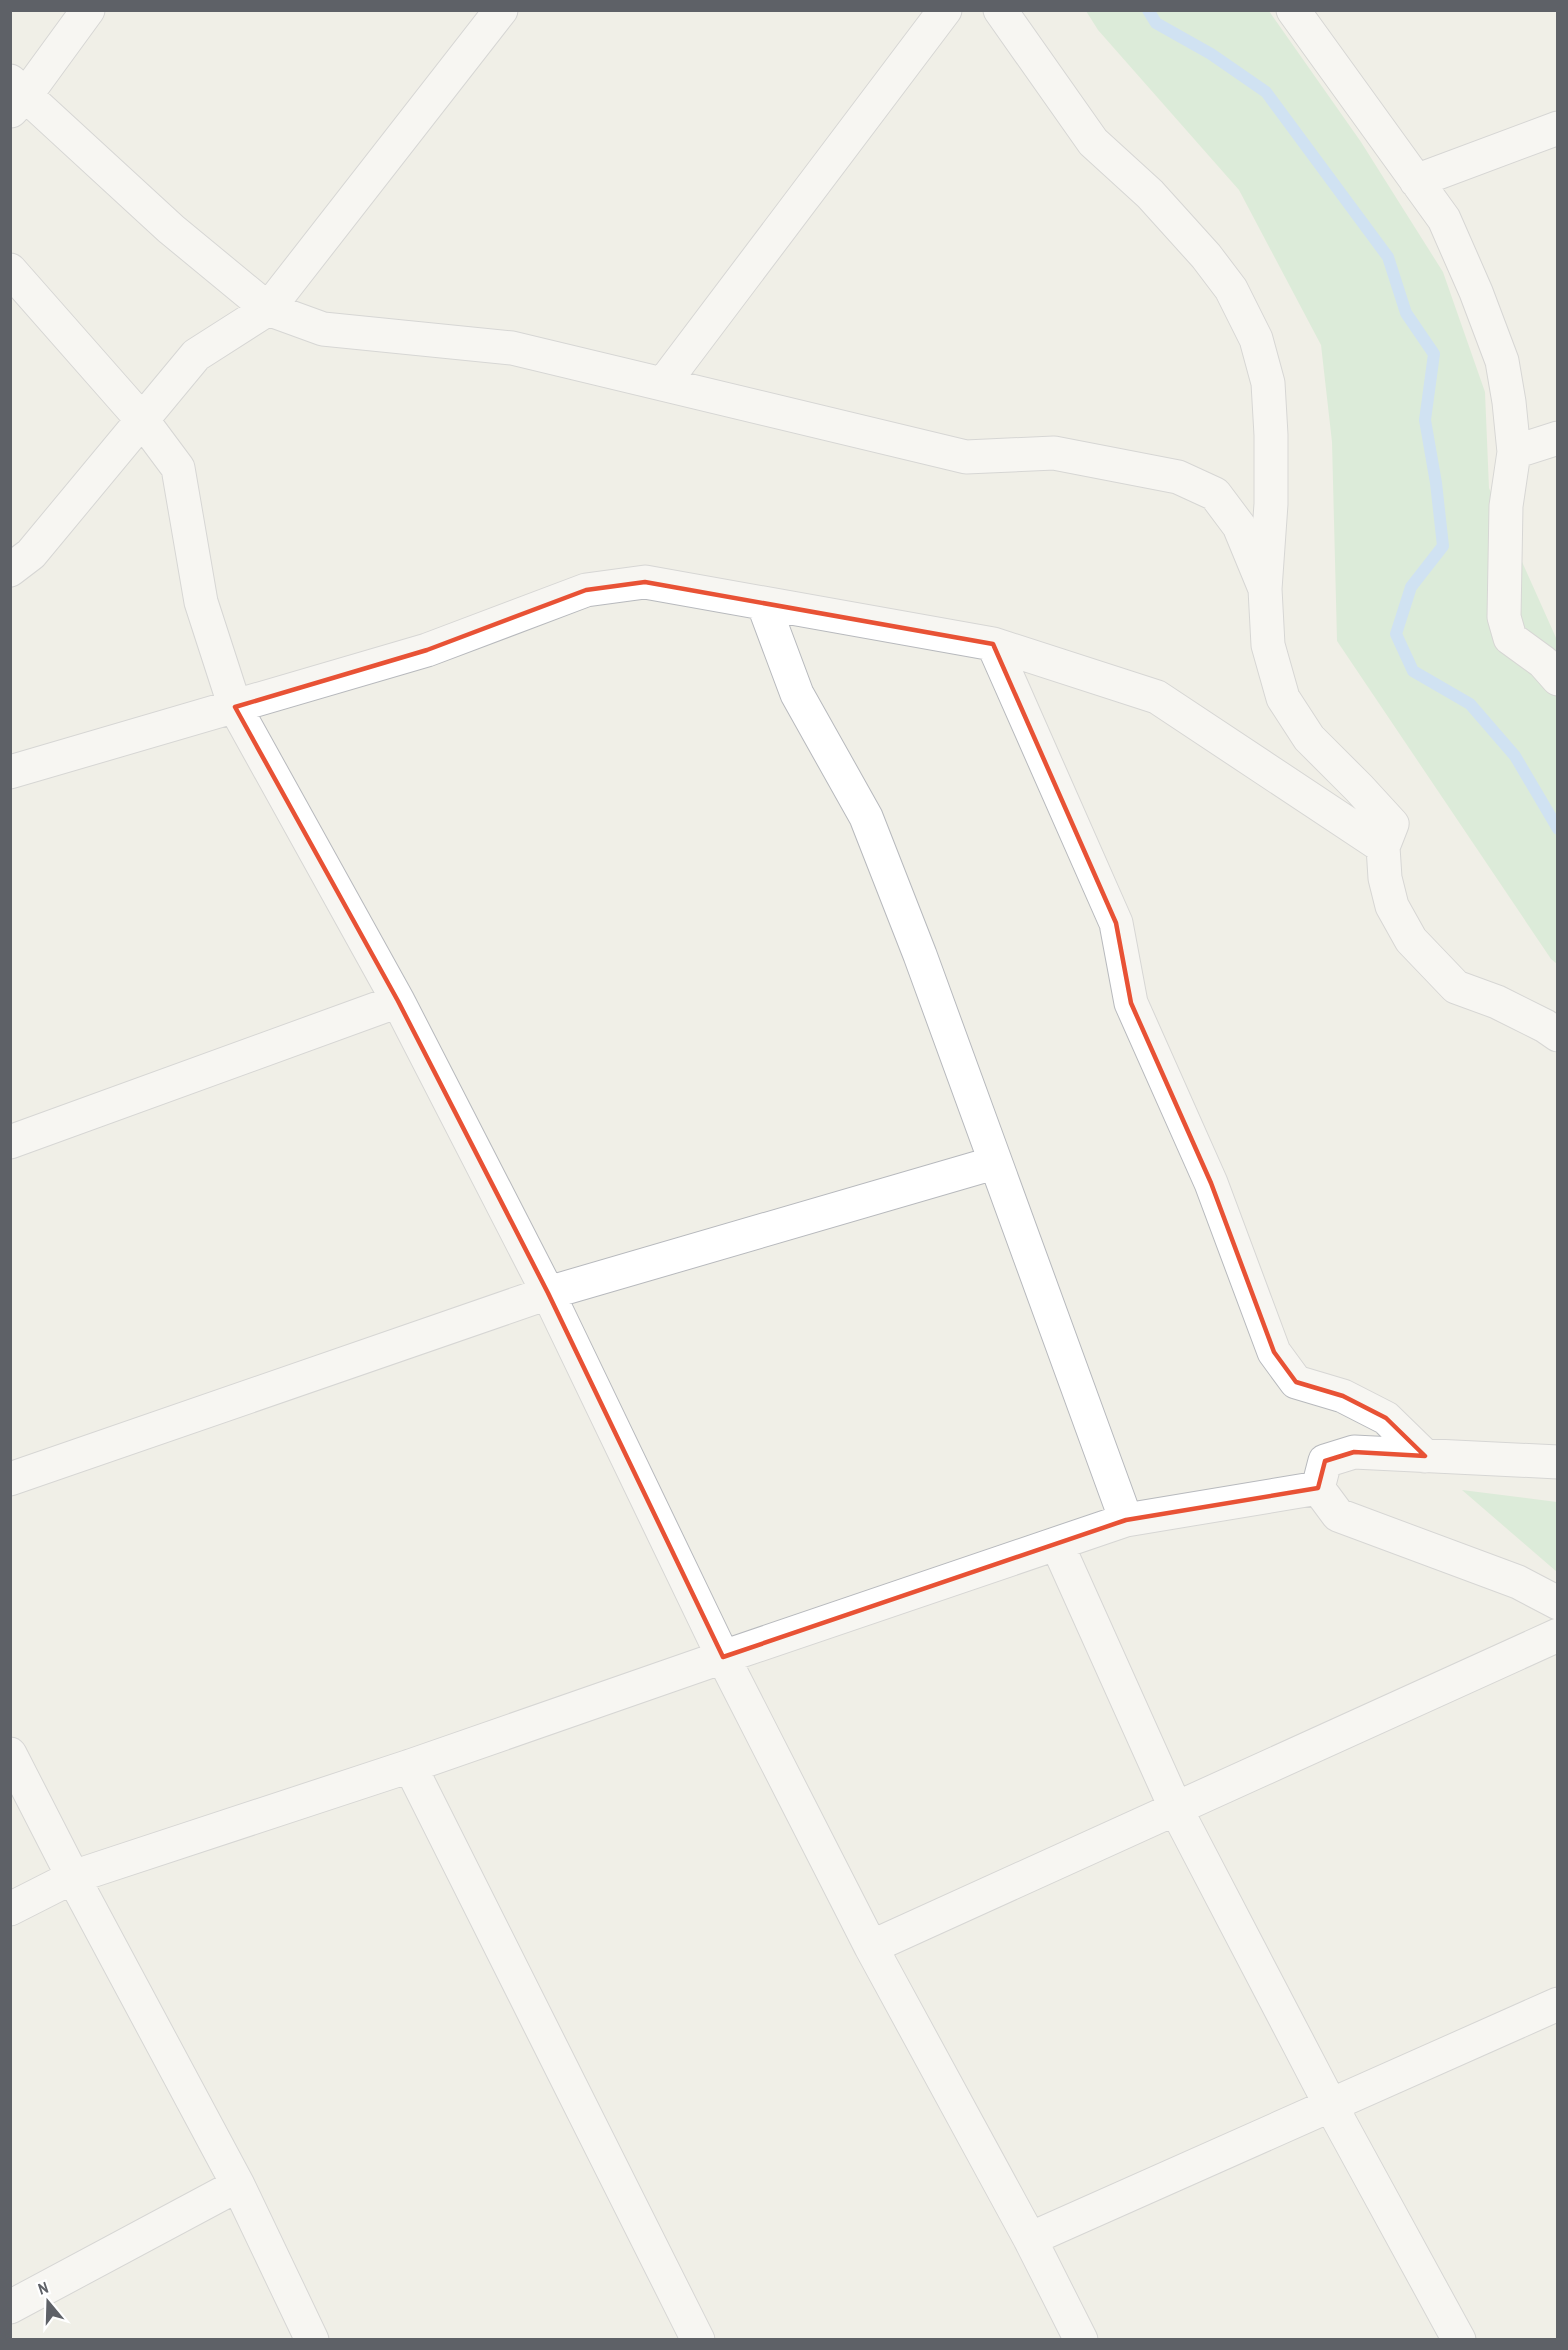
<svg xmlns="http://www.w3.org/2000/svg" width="1568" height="2350" font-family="'Archivo Narrow',sans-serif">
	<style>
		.green { fill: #c4e7c7 }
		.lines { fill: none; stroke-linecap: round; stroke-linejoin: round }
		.stream { stroke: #a9d2fe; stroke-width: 12 }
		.minor-casing { stroke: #b7b9bd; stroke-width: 35 }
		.minor { stroke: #fff; stroke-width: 33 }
		.marked { fill: none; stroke: #e85235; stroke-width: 4.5; stroke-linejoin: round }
	</style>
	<rect width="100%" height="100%" fill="#f0efe7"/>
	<!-- green -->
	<path class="green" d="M1086,11H1269L1361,142L1443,272L1485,392L1489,488L1557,640V964L1551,959L1337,641L1332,442L1321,345L1239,190L1098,30Z
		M1462,1490L1557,1502V1572Z"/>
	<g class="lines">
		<!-- stream -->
		<path class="stream" d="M1148,10L1156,23L1211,54L1266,92L1388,257L1406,313L1434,354L1425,420L1436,483L1443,546L1411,587L1396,634L1413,671L1470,704L1515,756L1558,829"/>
		<!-- minor casing -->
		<g class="minor-casing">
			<path id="minor" d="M1000,10L1093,142L1150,194L1206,256L1231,289L1256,339L1268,383L1271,435V504L1265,589L1268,645L1283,698L1309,738L1359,788L1392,824L1383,847L1385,878L1392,906L1411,940L1456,987L1497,1002L1545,1026L1558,1035
				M1293,10L1444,219L1476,292L1502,361L1509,402L1514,452L1506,506L1504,617L1510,638L1543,662L1558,679
				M10,81L171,229L268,309L323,329L512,348L966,457L1054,453L1178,477L1215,494L1239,526L1265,589
				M11,111L26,95L88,10
				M1416,181L1558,128
				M10,270L143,421L178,468L201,602L235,707L398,1001L548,1293L723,1657L871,1947L1030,2239L1081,2340
				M663,384L945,10
				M1514,452L1558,438
				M10,570L31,554L196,355L268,309L501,10
				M763,603L797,694L866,817L920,955L1126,1520
				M993,644L1116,923L1131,1003L1211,1183L1274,1352L1296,1382L1343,1396L1386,1418L1425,1456
				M10,772L427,650L586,590L645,582L993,644L1157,697L1383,847
				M10,1142L398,1001
				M1558,1462L1354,1452L1325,1461L1318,1488L1338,1515L1518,1582L1558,1603
				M10,1479L548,1293L994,1163
				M1057,1544L1176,1809L1330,2104L1459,2340
				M10,1754L73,1877L238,2185L312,2340
				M410,1766L698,2340
				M10,1909L73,1877L410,1766L723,1657L1126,1520L1318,1488
				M871,1947L1558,1635
				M1030,2239L1558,2004
				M10,2307L238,2185"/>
		</g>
		<!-- minor -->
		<use href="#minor" class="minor"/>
	</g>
	<!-- marked area -->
	<path d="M0 0H1568V2350H0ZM645,582L993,644L1116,923L1131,1003L1211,1183L1274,1352L1296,1382L1343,1396L1386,1418L1425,1456L1354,1452L1325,1461L1318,1488L1126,1520L723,1657L548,1293L398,1001L235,707L427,650L586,590Z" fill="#f0efe7" fill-opacity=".55" fill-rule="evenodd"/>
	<path class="marked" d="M645,582L993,644L1116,923L1131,1003L1211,1183L1274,1352L1296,1382L1343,1396L1386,1418L1425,1456L1354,1452L1325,1461L1318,1488L1126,1520L723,1657L548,1293L398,1001L235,707L427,650L586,590Z"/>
	<!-- border -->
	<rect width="1568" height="2350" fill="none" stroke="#5e6167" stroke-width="24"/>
	<!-- north arrow -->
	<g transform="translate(48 2302) rotate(341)" stroke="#ffffff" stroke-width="4.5" paint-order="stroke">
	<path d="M0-4.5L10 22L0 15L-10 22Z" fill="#5e6167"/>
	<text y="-9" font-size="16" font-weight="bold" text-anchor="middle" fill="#5e6167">N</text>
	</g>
</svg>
